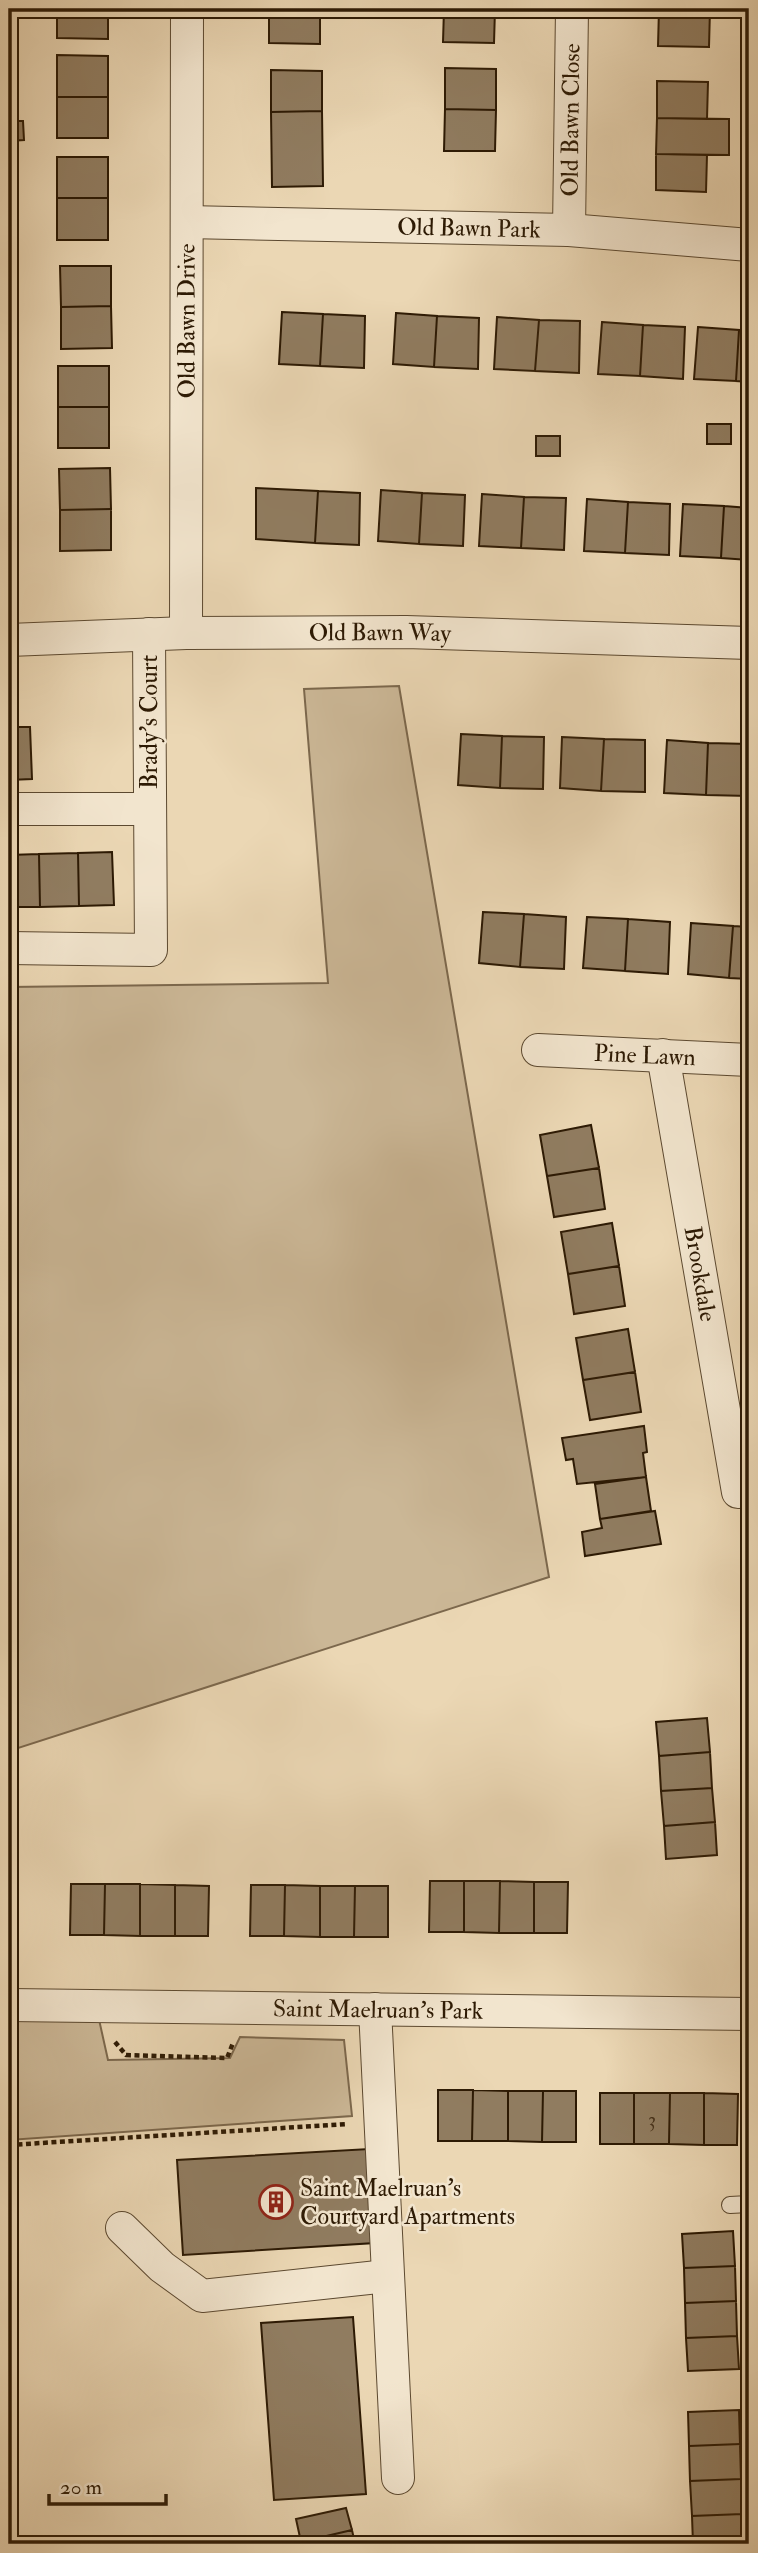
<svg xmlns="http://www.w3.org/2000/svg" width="758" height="2553" font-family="'IM FELL Double Pica',serif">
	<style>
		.green { fill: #cbb796; stroke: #7c684d; stroke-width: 2 }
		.building { fill: #907c60; stroke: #2d1a04; stroke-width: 2 }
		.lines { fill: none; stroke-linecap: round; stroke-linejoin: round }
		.lane-casing { stroke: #5c4930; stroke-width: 18 }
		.street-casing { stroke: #5c4930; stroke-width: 34 }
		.path { stroke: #2d1a04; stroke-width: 4.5; stroke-dasharray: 5 3.5; stroke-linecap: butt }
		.lane { stroke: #f2e5ce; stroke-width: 16 }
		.street { stroke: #f2e5ce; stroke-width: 32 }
		.labels { text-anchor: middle; stroke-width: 5; stroke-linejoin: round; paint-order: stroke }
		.number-label { font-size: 21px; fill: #46321b }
		.street-label { font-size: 24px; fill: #2d1a04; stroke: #f2e5ce }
		.poi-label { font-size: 24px; fill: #2d1a04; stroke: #f2e5ce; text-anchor: start }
	</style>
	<rect width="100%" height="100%" fill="#ebd7b4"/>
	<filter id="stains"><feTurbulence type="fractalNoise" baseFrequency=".00286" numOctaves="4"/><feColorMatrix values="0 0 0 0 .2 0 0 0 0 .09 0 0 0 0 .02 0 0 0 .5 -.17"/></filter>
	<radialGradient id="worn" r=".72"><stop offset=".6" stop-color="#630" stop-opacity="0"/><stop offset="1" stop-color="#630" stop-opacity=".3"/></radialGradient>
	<!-- green -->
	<path class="green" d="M399,686L549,1577L9,1751V987L328,983L304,689Z
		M9,2005L96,2006L108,2060L230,2058L240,2037L344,2040L352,2116L9,2140Z"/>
	<!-- building -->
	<path class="building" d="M57,9H108V39L57,38Z
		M269,9H320V44L269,43Z
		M444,9H495L494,43L443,42Z
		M659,9H710L709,47L658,46Z
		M57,55L108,56V97H57Z
		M445,68L496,69V110L445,109Z
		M271,70L322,71V111L271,112Z
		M657,81L708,82L707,119L657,118Z
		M57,97H108V138H57Z
		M445,109L496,110L495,151H444Z
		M322,111L323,186L272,187L271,112Z
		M657,118L729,119V155L656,154Z
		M9,121H23L24,140L9,141Z
		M656,154L707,155L706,192L656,190Z
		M57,157H108V198H57Z
		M57,198H108V240H57Z
		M60,266H111V306L61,307Z
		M111,306L112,348L61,349V307Z
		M282,312L323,314L320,366L279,364Z
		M396,313L437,316L434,367L393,364Z
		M323,314L365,316L364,368L320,366Z
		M437,316L479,318L478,369L434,367Z
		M497,317L539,320L535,371L494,369Z
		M539,320L580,321L579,373L535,371Z
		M602,322L643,325L640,376L598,374Z
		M643,325L685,327L683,379L640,376Z
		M698,327L739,330L736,381L694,379Z
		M739,330H749V382L736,381Z
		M58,366H109V407H58Z
		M58,407H109V448H58Z
		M707,424H731V444H707Z
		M536,436H560V456H536Z
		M110,468L111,509L60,510L59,469Z
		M256,488L318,491L315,543L256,539Z
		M381,490L422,493L419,544L378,541Z
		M318,491L360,493L359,545L315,543Z
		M422,493L465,495L463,546L419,544Z
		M482,494L524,497L521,548L479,546Z
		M524,497L566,498L564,550L521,548Z
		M587,499L628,502L625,553L584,551Z
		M628,502L670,504L669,555L625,553Z
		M683,504L724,506L721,558L680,556Z
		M724,506L749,508V560L721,558Z
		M111,509V550L60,551V510Z
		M9,727H30L32,779L9,780Z
		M461,734L502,736L500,788L458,785Z
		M502,736L544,737L543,789L500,788Z
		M562,737L604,739L601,791L560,788Z
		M604,739L645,740V792L601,791Z
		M667,740L708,743L706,795L664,793Z
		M708,743L749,744V796L706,795Z
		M112,852L114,905L79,906L78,853Z
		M78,853L79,906L40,907L39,854Z
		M39,854L40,907H9V855Z
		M483,912L524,914L520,967L479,963Z
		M524,914L566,917L564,969L520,967Z
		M587,917L628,919L625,971L583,968Z
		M628,919L670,922L668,974L625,971Z
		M691,923L733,926L729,978L688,974Z
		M733,926L749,927V979L729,978Z
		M591,1125L599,1168L547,1176L540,1135Z
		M599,1168L605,1209L554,1217L547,1176Z
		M612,1223L619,1266L568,1274L561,1232Z
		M619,1266L625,1306L574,1314L568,1274Z
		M628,1329L635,1372L583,1380L576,1338Z
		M635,1372L641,1412L590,1420L583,1380Z
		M644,1426L647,1452L643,1453L646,1477L577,1484L573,1459L566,1460L562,1438Z
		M646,1477L651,1511L600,1519L595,1484Z
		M655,1511L661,1544L585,1556L582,1532L602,1528L600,1519Z
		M707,1718L710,1752L659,1756L656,1722Z
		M710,1752L712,1788L661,1791L659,1756Z
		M712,1788L715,1822L664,1826L661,1791Z
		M715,1822L717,1855L666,1859L664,1826Z
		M430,1881H464V1932H429Z
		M464,1881H500L499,1933L464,1932Z
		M500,1881L534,1882V1933H499Z
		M534,1882H568L567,1933H534Z
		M71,1884H105L104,1935H70Z
		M105,1884H140V1936L104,1935Z
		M140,1884L175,1885V1936H140Z
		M175,1885L209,1886L208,1936H175Z
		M251,1885H285L284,1936H250Z
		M285,1885L320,1886V1937L284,1936Z
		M320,1886H355L354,1937H320Z
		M355,1886H388V1937H354Z
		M438,2090H473L472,2141H438Z
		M473,2090L508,2091V2141H472Z
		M508,2091H543L542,2142L508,2141Z
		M543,2091H576V2142H542Z
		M600,2093H634V2144H600Z
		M634,2093H670L669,2144H634Z
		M670,2093H704V2145L669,2144Z
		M704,2093L738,2094L737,2145H704Z
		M369,2149L375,2243L183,2255L177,2160Z
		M733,2231L735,2266L684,2268L682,2234Z
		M735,2266L736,2301L685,2303L684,2268Z
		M736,2301L737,2336L686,2338L685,2303Z
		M353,2317L366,2494L274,2500L261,2323Z
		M737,2336L739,2369L688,2371L686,2338Z
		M739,2410L740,2444L689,2446L688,2412Z
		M740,2444L741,2479L690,2481L689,2446Z
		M741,2479L742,2514L692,2516L690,2481Z
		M346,2508L352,2530L301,2542L296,2519Z
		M742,2514L743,2544H693L692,2516Z
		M352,2530L355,2544H302L301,2542Z"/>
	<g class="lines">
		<!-- lane casing -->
		<g class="lane-casing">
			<path id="lane" d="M730,2205L749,2204"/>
		</g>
		<!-- street casing -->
		<g class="street-casing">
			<g id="street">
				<path id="s1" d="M187,222L569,230L749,245"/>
				<path id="s2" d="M569,230L572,9"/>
				<path id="s3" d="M186,633L187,9"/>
				<path id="s4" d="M9,640L186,633L406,632L749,643"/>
				<path d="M9,809H150"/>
				<path d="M9,948L151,950L149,634"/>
				<path id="s5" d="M538,1050L749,1060"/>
				<path id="s6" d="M663,1055L738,1492"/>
				<path id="s7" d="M9,2005L749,2014"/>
				<path d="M375,2009L398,2478"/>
				<path d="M122,2228L162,2267L202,2296L387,2276"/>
			</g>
		</g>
		<!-- path -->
		<path class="path" d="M115,2042L126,2055L227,2058L233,2043
			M9,2145L347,2124"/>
		<!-- lane -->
		<use href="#lane" class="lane"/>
		<!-- street -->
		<use href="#street" class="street"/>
	</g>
	<!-- icons -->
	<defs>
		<g id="building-ring" transform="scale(1.75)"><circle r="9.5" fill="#f2e5ce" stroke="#8f2418" stroke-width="1.5"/><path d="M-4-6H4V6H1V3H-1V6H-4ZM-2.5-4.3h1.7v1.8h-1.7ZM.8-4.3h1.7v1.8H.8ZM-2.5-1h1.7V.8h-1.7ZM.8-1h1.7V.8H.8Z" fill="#8f2418"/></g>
	</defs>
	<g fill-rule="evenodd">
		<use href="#building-ring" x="276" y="2202"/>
	</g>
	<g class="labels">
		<!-- number labels -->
		<g class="number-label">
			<text x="652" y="2126">3</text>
		</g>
		<!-- street labels -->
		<g class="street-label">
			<text dy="8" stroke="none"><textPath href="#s2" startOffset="110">Old Bawn Close</textPath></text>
			<text dy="8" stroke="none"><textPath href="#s1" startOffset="282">Old Bawn Park</textPath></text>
			<text dy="8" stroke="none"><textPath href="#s3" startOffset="312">Old Bawn Drive</textPath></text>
			<text dy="8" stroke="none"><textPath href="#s4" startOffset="371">Old Bawn Way</textPath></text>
			<text transform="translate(149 722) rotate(-90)" y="8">Brady's Court</text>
			<text dy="8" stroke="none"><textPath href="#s5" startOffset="107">Pine Lawn</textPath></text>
			<text dy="8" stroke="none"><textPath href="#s6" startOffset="222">Brookdale</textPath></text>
			<text dy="8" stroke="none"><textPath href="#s7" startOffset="369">Saint Maelruan's Park</textPath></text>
		</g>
		<!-- poi labels -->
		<g class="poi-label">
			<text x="300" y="2196">Saint Maelruan's<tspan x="300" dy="28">Courtyard Apartments</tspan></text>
		</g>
	</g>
	<!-- margin -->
	<rect width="758" height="2553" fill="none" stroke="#ebd7b4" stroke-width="35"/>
	<rect x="10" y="10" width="737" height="2532" fill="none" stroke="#2d1a04" stroke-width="3.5"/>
	<rect x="18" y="18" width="723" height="2518" fill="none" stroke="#2d1a04" stroke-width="2"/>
	<!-- scale -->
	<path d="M49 2494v10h117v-10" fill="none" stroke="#2d1a04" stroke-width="3.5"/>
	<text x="60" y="2494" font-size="21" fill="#2d1a04" stroke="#f2e5ce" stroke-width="5" paint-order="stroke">20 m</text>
	<rect width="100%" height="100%" filter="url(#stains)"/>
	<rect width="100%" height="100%" fill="url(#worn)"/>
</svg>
